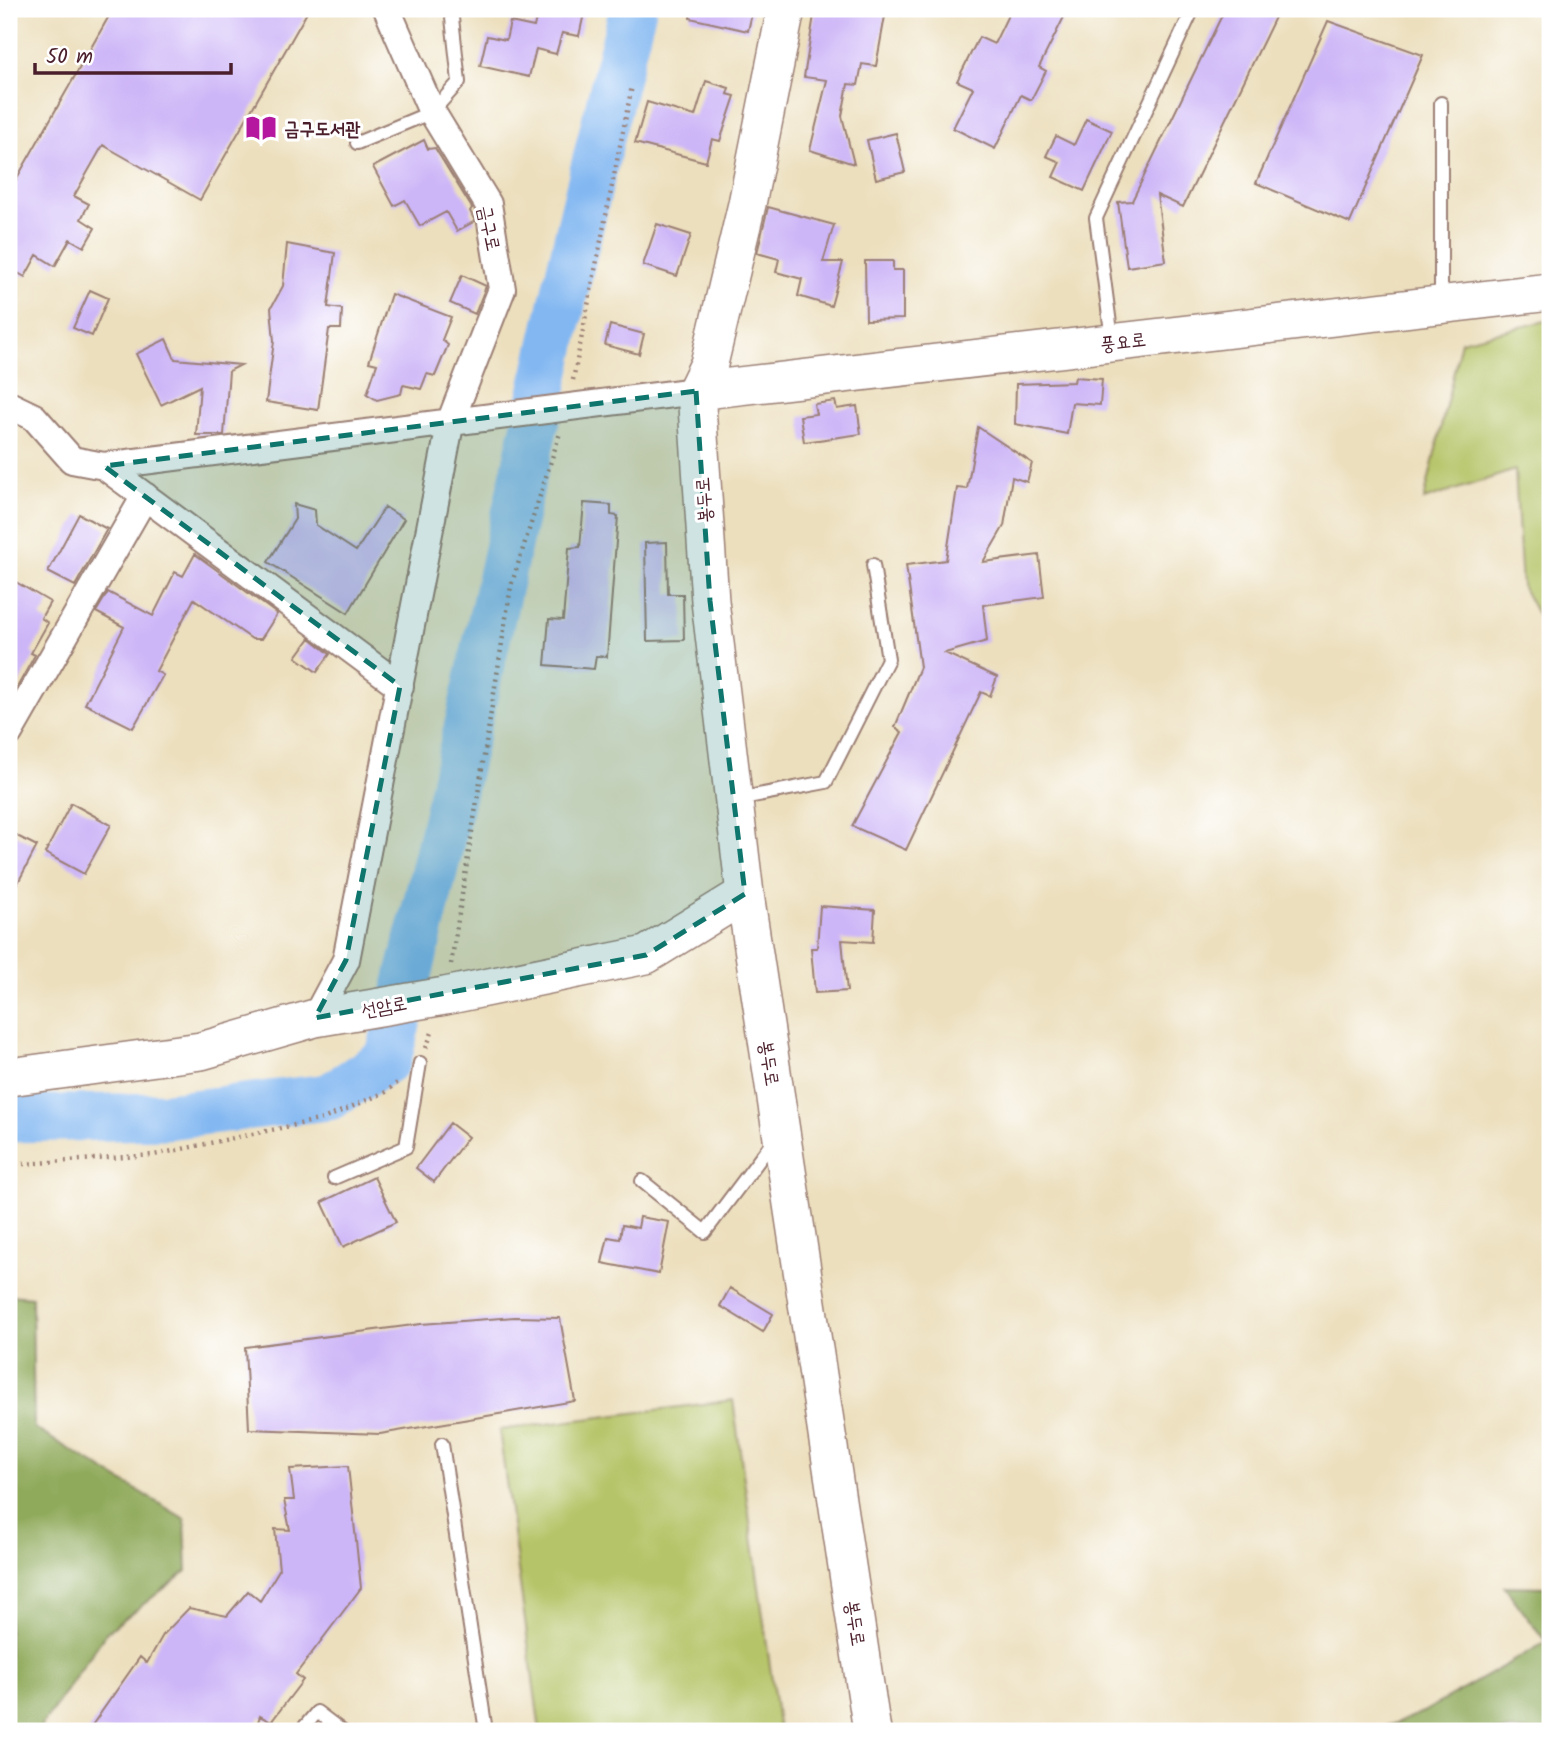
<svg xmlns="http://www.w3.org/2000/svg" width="1559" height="1740" font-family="Kalam,'Poor Story',sans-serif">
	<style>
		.green { fill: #b5c467; stroke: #807249; stroke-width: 2 }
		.forest { fill: #90aa5c; stroke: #6d6444; stroke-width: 2 }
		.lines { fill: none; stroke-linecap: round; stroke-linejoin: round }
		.river { stroke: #82b7f1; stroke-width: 47 }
		.building { fill: #cdb6f7 }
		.lane-casing { stroke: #9b7f74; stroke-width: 16 }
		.street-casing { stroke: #9b7f74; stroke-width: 30 }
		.secondary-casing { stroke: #9b7f74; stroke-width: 40 }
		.path { stroke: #9b7f74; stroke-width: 4.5; stroke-dasharray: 2 5; stroke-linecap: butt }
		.lane { stroke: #fff; stroke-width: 12 }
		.street { stroke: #fff; stroke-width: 26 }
		.secondary { stroke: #fff; stroke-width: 37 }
		.marked { fill: #0f766e; fill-opacity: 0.2; stroke: #0f766e; stroke-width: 5; stroke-dasharray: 14 9; stroke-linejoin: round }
		.labels { text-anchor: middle; stroke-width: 6; stroke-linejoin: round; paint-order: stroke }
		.poi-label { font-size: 19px; font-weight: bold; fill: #4a1f2b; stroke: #fff; text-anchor: start }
		.street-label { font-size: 19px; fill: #4a1f2b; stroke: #fff }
	</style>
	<rect width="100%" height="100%" fill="#fff"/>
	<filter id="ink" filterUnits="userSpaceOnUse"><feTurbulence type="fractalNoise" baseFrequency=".0143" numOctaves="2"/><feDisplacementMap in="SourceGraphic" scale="14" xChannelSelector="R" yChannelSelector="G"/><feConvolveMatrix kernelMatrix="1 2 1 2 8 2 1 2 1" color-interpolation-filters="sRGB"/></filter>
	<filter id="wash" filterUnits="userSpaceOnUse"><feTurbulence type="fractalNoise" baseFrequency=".00686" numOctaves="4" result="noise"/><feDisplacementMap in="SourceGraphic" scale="28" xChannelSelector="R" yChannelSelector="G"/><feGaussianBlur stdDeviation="1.57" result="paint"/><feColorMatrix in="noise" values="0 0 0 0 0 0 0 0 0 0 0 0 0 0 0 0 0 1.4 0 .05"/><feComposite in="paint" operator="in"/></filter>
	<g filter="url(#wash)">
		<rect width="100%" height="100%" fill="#ecdfbd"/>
		<!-- green -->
		<path class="green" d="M1550,320V638L1522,586L1515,470L1424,500L1461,341Z
			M733,1400L779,1731H540L499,1430Z"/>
		<!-- forest -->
		<path class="forest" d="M9,1295L32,1297L34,1428L185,1519L187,1571L107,1632L38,1731H9Z
			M1504,1586L1546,1587L1550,1592V1731H1376L1423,1712L1546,1642Z"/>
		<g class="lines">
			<!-- river -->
			<path class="river" d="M9,1119L166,1116L329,1097L388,1059C477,711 544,357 633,9"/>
		</g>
		<g id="blocks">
			<!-- building -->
			<path class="building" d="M113,9H309L200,200L103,145L74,196L89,204L81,219L95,228L84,247L70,239L55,266L37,255L25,277L9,268V192Z
				M538,9H585L579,36L562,33L556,54L536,49L529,77L480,66L487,36L506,40L510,22L534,27Z
				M691,9H753L748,31L690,18Z
				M815,9H841L885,16L876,66L862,64L858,85L848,84L842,116L854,164L810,150L827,80L804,77Z
				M1011,9H1068L1039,67L1046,71L1031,100L1021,95L995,149L953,128L973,88L957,81L979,37L994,44Z
				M1225,9H1279L1183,207L1157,195L1166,261L1127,267L1118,202L1132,201Z
				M1328,21L1423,55L1350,223L1256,183Z
				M706,81L729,88L727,94L735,96L720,141L712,139L706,162L635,143L647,102L695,116Z
				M1086,119L1112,131L1084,191L1053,177L1060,162L1046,156L1056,136L1074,145Z
				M896,133L905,172L876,179L867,140Z
				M424,140L428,149L435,148L472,208L470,211L475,221L457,231L446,212L420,226L405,200L394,206L373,167Z
				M768,207L834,225L823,262H843L831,306L798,296L802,279L776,272L779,259L757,253Z
				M657,224L691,235L677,276L643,265Z
				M287,244L335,253L328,307L342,309L341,329H329L318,410L266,402L274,341L271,308L283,286Z
				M865,261H893V270H903V319L866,320Z
				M462,275L486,286L475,314L450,303Z
				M90,290L108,298L92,336L73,328Z
				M391,294L451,317L442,340L448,345L435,376L427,374L421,389L403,385L401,394L377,400L367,394L377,364L369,362Z
				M610,325L644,334L639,354L605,345Z
				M166,339L175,359L241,365L229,371L224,435H196L200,386L161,405L136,354Z
				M1075,377L1102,379L1100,405L1072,403L1067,434L1015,424L1016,384L1074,382Z
				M835,401L837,409L857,406L861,434L804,442L800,416L816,414L814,404Z
				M978,427L1032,463L1027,482L1012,477L1004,526L983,562L1039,555L1044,597L983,605L987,641L945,653L997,677L990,696L981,692L906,850L852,826L902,732L895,727L920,667L906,565L946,560L957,488L967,489Z
				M584,503L611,505V515L618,516L607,657L596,656L594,669L545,665L549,619L563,620L569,548L580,547Z
				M294,504L315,510L316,525L356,551L385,507L404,519L348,613L268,562L295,519Z
				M79,514L107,529L75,586L48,572Z
				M667,542L668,594H683L684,640L647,641L645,543Z
				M195,554L277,614L261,639H252L194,599L156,671L163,675L133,728L85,704L124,627L96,612L108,592L153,616L175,572L183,576Z
				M9,578L50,602L41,618L48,623L31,653L35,655L9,702Z
				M310,638L330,654L317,672L296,657Z
				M71,803L111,825L84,874L45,853Z
				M9,832L37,846L9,900Z
				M820,906L875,910L873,942L842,940L847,991L815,993L811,948H817Z
				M450,1123L468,1137L434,1182L416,1168Z
				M374,1177L396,1222L343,1247L322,1202Z
				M640,1217L669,1222L659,1274L602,1263L608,1237L620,1239L622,1225L638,1228Z
				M730,1288L773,1314L763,1332L720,1306Z
				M515,1317L560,1318L575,1401L380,1434L249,1429L245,1347L421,1324Z
				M348,1466L361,1588L296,1674L303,1680L271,1722L260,1716L255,1731H88L140,1657L147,1663L163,1635L189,1608L227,1616L248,1591L260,1601L279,1570L275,1529L290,1530L284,1500H294L290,1469Z"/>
		</g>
	</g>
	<g filter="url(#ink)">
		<use href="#blocks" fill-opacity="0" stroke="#9b7f74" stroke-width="2"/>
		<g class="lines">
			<!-- lane casing -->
			<g class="lane-casing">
				<path id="lane" d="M1441,103V301
					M357,143L432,112L459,82L452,18L454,9
					M1112,339L1096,218L1193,9
					M737,799L826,782L888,659L873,565
					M334,1178L406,1147L420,1063
					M642,1181L705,1232L774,1140
					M442,1444L486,1731
					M301,1731L317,1712L342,1731"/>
			</g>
			<!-- street casing -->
			<g class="street-casing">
				<path id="street" d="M9,405L34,417L72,460L104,466L400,686
					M104,466L696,391
					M9,733L145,496
					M315,1018L346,960L451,420L502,289L488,204L432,112L387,9"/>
			</g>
			<!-- secondary casing -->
			<g class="secondary-casing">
				<path id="secondary" d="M786,9L747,204L709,364L696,391L710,601L745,894L872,1731
					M696,391L1550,292
					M9,1077L201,1051L315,1018L445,996L646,955L745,894"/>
			</g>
			<!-- path -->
			<path class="path" d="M573,380L632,86
				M451,964L511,586L560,433
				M426,1048L433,1030
				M9,1165L154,1155L323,1119L386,1092L397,1083"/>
			<!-- lane -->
			<use href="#lane" class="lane"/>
			<!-- street -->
			<use href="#street" class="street"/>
			<!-- secondary -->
			<use href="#secondary" class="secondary"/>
		</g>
	</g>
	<!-- marked area -->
	<path class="marked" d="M696,391L710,601L745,894L646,955L315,1018L346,960L400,686L104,466Z"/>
	<!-- icons -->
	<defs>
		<g id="library-bare" transform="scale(2.415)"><path d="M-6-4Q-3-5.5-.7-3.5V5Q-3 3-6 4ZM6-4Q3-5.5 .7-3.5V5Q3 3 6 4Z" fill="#b5179e" stroke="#fff" stroke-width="2.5" paint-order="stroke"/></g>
	</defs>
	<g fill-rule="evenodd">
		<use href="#library-bare" x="261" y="128"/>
	</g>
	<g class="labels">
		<!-- poi labels -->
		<g class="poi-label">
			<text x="284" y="135">금구도서관</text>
		</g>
		<!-- street labels -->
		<g class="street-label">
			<text transform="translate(490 228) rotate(78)" y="7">금구로</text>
			<text transform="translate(1123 341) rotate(-7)" y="7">풍요로</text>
			<text transform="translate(703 500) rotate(-94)" y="7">봉두로</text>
			<text transform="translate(384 1006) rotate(-11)" y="7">선암로</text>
			<text transform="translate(770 1063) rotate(81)" y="7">봉두로</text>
			<text transform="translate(856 1623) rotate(81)" y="7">봉두로</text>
		</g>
	</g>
	<!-- margin -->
	<rect width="1559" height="1740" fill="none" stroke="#fff" stroke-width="35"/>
	<!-- scale -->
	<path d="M35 63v10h196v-10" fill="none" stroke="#4a1f2b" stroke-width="3.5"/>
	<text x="46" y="63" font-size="21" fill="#4a1f2b" stroke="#ffffff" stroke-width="5" paint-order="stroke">50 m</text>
</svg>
